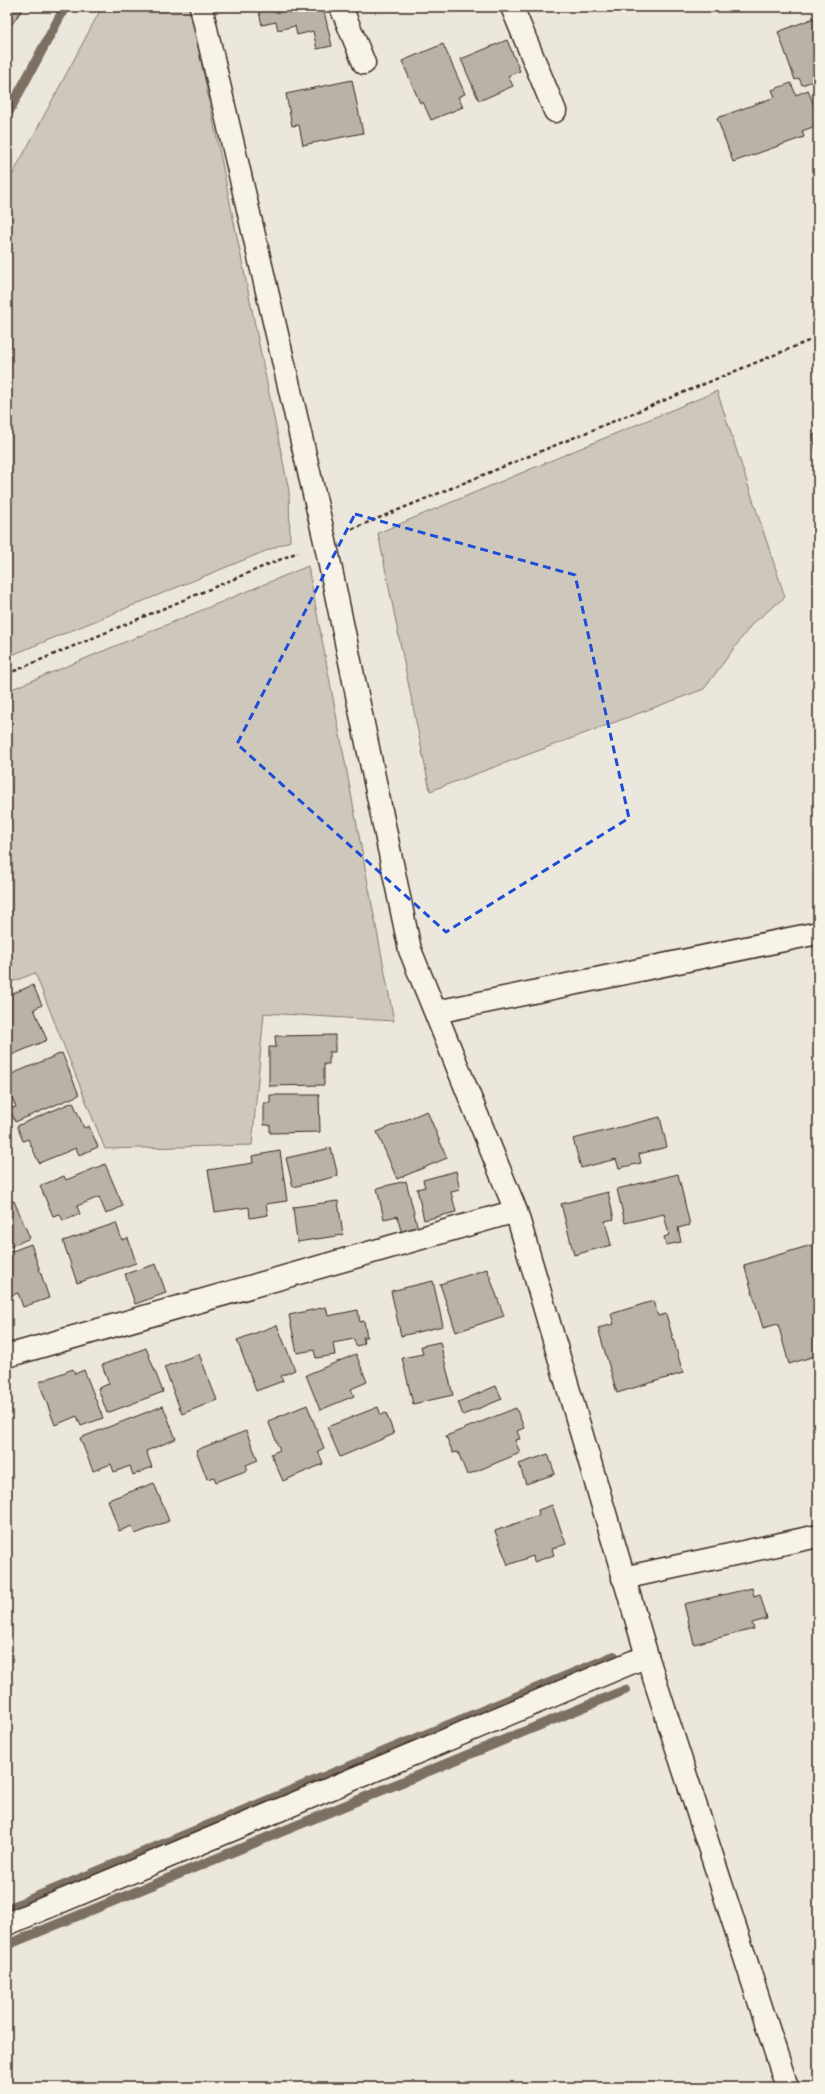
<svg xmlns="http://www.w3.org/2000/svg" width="825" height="2094" font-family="'Shantell Sans',sans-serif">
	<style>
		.green { fill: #cec8bc; stroke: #84796d }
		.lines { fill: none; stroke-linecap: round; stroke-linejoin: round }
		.stream { stroke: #7c7064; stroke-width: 10 }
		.building { fill: #bab2a7; stroke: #3b2a1e }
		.minor-casing { stroke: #3b2a1e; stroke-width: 25 }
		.tertiary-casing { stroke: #3b2a1e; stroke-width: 25 }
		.path { stroke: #3b2a1e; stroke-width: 2.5; stroke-dasharray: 4 3; stroke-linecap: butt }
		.minor { stroke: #f7f3e8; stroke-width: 22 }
		.tertiary { stroke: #f7f3e8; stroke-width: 22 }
		.marked { fill: none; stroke: #1d4ed8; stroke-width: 3; stroke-dasharray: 8 5; stroke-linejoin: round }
	</style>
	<rect width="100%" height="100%" fill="#ece7dc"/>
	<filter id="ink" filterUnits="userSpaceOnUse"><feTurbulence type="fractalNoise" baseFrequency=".025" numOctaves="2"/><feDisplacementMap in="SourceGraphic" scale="8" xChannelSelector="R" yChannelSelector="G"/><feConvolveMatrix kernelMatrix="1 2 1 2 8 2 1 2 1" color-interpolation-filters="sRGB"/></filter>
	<g filter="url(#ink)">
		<!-- green -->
		<path class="green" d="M102,7H190L289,491L290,541L7,657V185Z
			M717,391L785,597L752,624L704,689L430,791L378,533Z
			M308,566L394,1021L264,1013L252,1145L105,1149L35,973L7,984V691Z"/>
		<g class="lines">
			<!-- stream -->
			<path class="stream" d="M7,115L65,7
				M7,1909L614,1656
				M7,1945L625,1690"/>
		</g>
		<!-- building -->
		<path class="building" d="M7,7H24L7,31Z
			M264,7H280L281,10L298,7L301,9L323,7L332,46L317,49L313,31L297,35L295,26L278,30L276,22L262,25L258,8Z
			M814,18L818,28V87L815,88L813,81L802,85L799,78L795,80L778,32Z
			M507,40L520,71L508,76L513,86L479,101L461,59Z
			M443,44L465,94L458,97L463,107L431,120L423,102L420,103L402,61Z
			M352,80L363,133L303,145L299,125L292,126L286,94Z
			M791,83L796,95L808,90L818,116V125L802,131L804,137L733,162L717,118L775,97L772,90Z
			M818,434V459L813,435Z
			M33,985L42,1005L34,1009L47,1040L7,1057V996Z
			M335,1035V1052H329V1064H324V1085L269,1086V1047H276L275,1036Z
			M62,1053L79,1095L15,1122L10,1109L16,1107L7,1086V1076Z
			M270,1095H319L320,1132L270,1133V1125H264V1103H270Z
			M73,1102L84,1128L89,1126L98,1147L79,1155L76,1148L39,1163L28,1139L23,1141L17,1126Z
			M427,1111L447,1158L397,1179L377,1132Z
			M660,1117L667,1147L639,1154L641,1163L619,1168L616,1159L581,1168L573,1139Z
			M331,1148L338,1176L293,1187L286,1158Z
			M280,1151L287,1201L266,1204L268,1215L250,1218L249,1207L215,1212L208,1170L253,1163L252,1156Z
			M105,1164L123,1206L106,1214L99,1197L77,1206L80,1214L63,1221L60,1214L53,1216L40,1186L64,1176L66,1180Z
			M456,1171L460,1190L451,1192L456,1212L424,1220L417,1189L425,1187L423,1180Z
			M678,1174L690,1225L678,1228L681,1242L666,1245L664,1237L669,1235L664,1214L625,1223L617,1189Z
			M406,1181L419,1233L403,1238L397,1216L384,1219L377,1188Z
			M608,1192L614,1219L605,1221L611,1245L574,1255L561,1204Z
			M14,1201L30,1238L7,1248V1204Z
			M338,1201L343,1235L297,1242L293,1207Z
			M116,1223L122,1240L128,1238L136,1263L77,1283L63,1241Z
			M818,1243V1313L814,1314L818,1328V1355L789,1364L778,1324L763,1328L744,1265Z
			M31,1244L49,1298L23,1307L18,1293L7,1297V1253Z
			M156,1264L166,1293L135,1304L125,1274Z
			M487,1269L504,1316L456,1332L440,1284Z
			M433,1281L443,1326L401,1336L391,1291Z
			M653,1301L658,1316L666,1314L683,1373L617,1393L598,1328L614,1324L611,1314Z
			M326,1307L328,1316L358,1310L360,1322L364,1321L367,1337H363L364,1344L356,1346L354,1339L333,1343L335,1355L316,1358L314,1350L297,1353L289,1315Z
			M277,1325L295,1370L281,1376L283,1381L256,1391L237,1340Z
			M440,1342L453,1395L413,1404L402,1358L423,1354L421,1346Z
			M146,1348L163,1392L107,1413L98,1388L109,1384L102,1365Z
			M199,1354L217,1400L182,1414L164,1367Z
			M356,1354L367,1382L351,1389L354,1396L320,1410L306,1375Z
			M73,1369L75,1374L84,1370L103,1418L81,1426L77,1416L55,1425L39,1382Z
			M496,1386L502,1399L463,1415L458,1402Z
			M307,1405L324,1448L318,1451L323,1464L283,1481L271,1454L280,1450L268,1421Z
			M163,1406L176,1439L146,1451L152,1467L133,1475L130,1466L114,1472L111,1464L93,1471L80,1438Z
			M378,1407L381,1415L386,1413L394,1434L340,1457L327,1427Z
			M516,1408L524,1428L517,1431L520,1439L515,1440L520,1453L467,1475L458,1452L453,1453L446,1436Z
			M246,1431L258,1460L246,1465L248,1470L216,1482L214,1477L207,1479L196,1450Z
			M548,1454L555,1474L526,1484L519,1464Z
			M154,1483L169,1521L135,1534L132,1526L119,1531L108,1500Z
			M552,1505L566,1544L552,1549L554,1555L534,1562L533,1556L508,1565L495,1531L539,1515L538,1510Z
			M752,1588L754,1596L760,1594L767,1619L752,1623L754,1629L694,1644L684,1604Z"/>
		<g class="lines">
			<!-- minor casing -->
			<g class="minor-casing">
				<path id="minor" d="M341,7L364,63
					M512,7L555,111
					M623,1578L818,1536
					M7,1924L647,1656"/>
			</g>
			<!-- tertiary casing -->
			<g class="tertiary-casing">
				<path id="tertiary" d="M201,7L325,541L410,950L516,1211L647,1656L787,2087
					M436,1012L818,933
					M7,1356L516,1211"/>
			</g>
			<!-- path -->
			<path class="path" d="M352,529L818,337
				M7,674L298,552"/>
			<!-- minor -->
			<use href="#minor" class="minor"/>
			<!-- tertiary -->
			<use href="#tertiary" class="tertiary"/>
		</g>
	</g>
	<!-- marked area -->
	<path class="marked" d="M355,514L575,575L629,818L446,932L237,744Z"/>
	<!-- margin -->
	<rect width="825" height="2094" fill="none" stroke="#f7f3e8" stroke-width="24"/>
	<rect x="12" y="12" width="801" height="2070" fill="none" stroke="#3b2a1e" stroke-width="1.5" filter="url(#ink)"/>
</svg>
